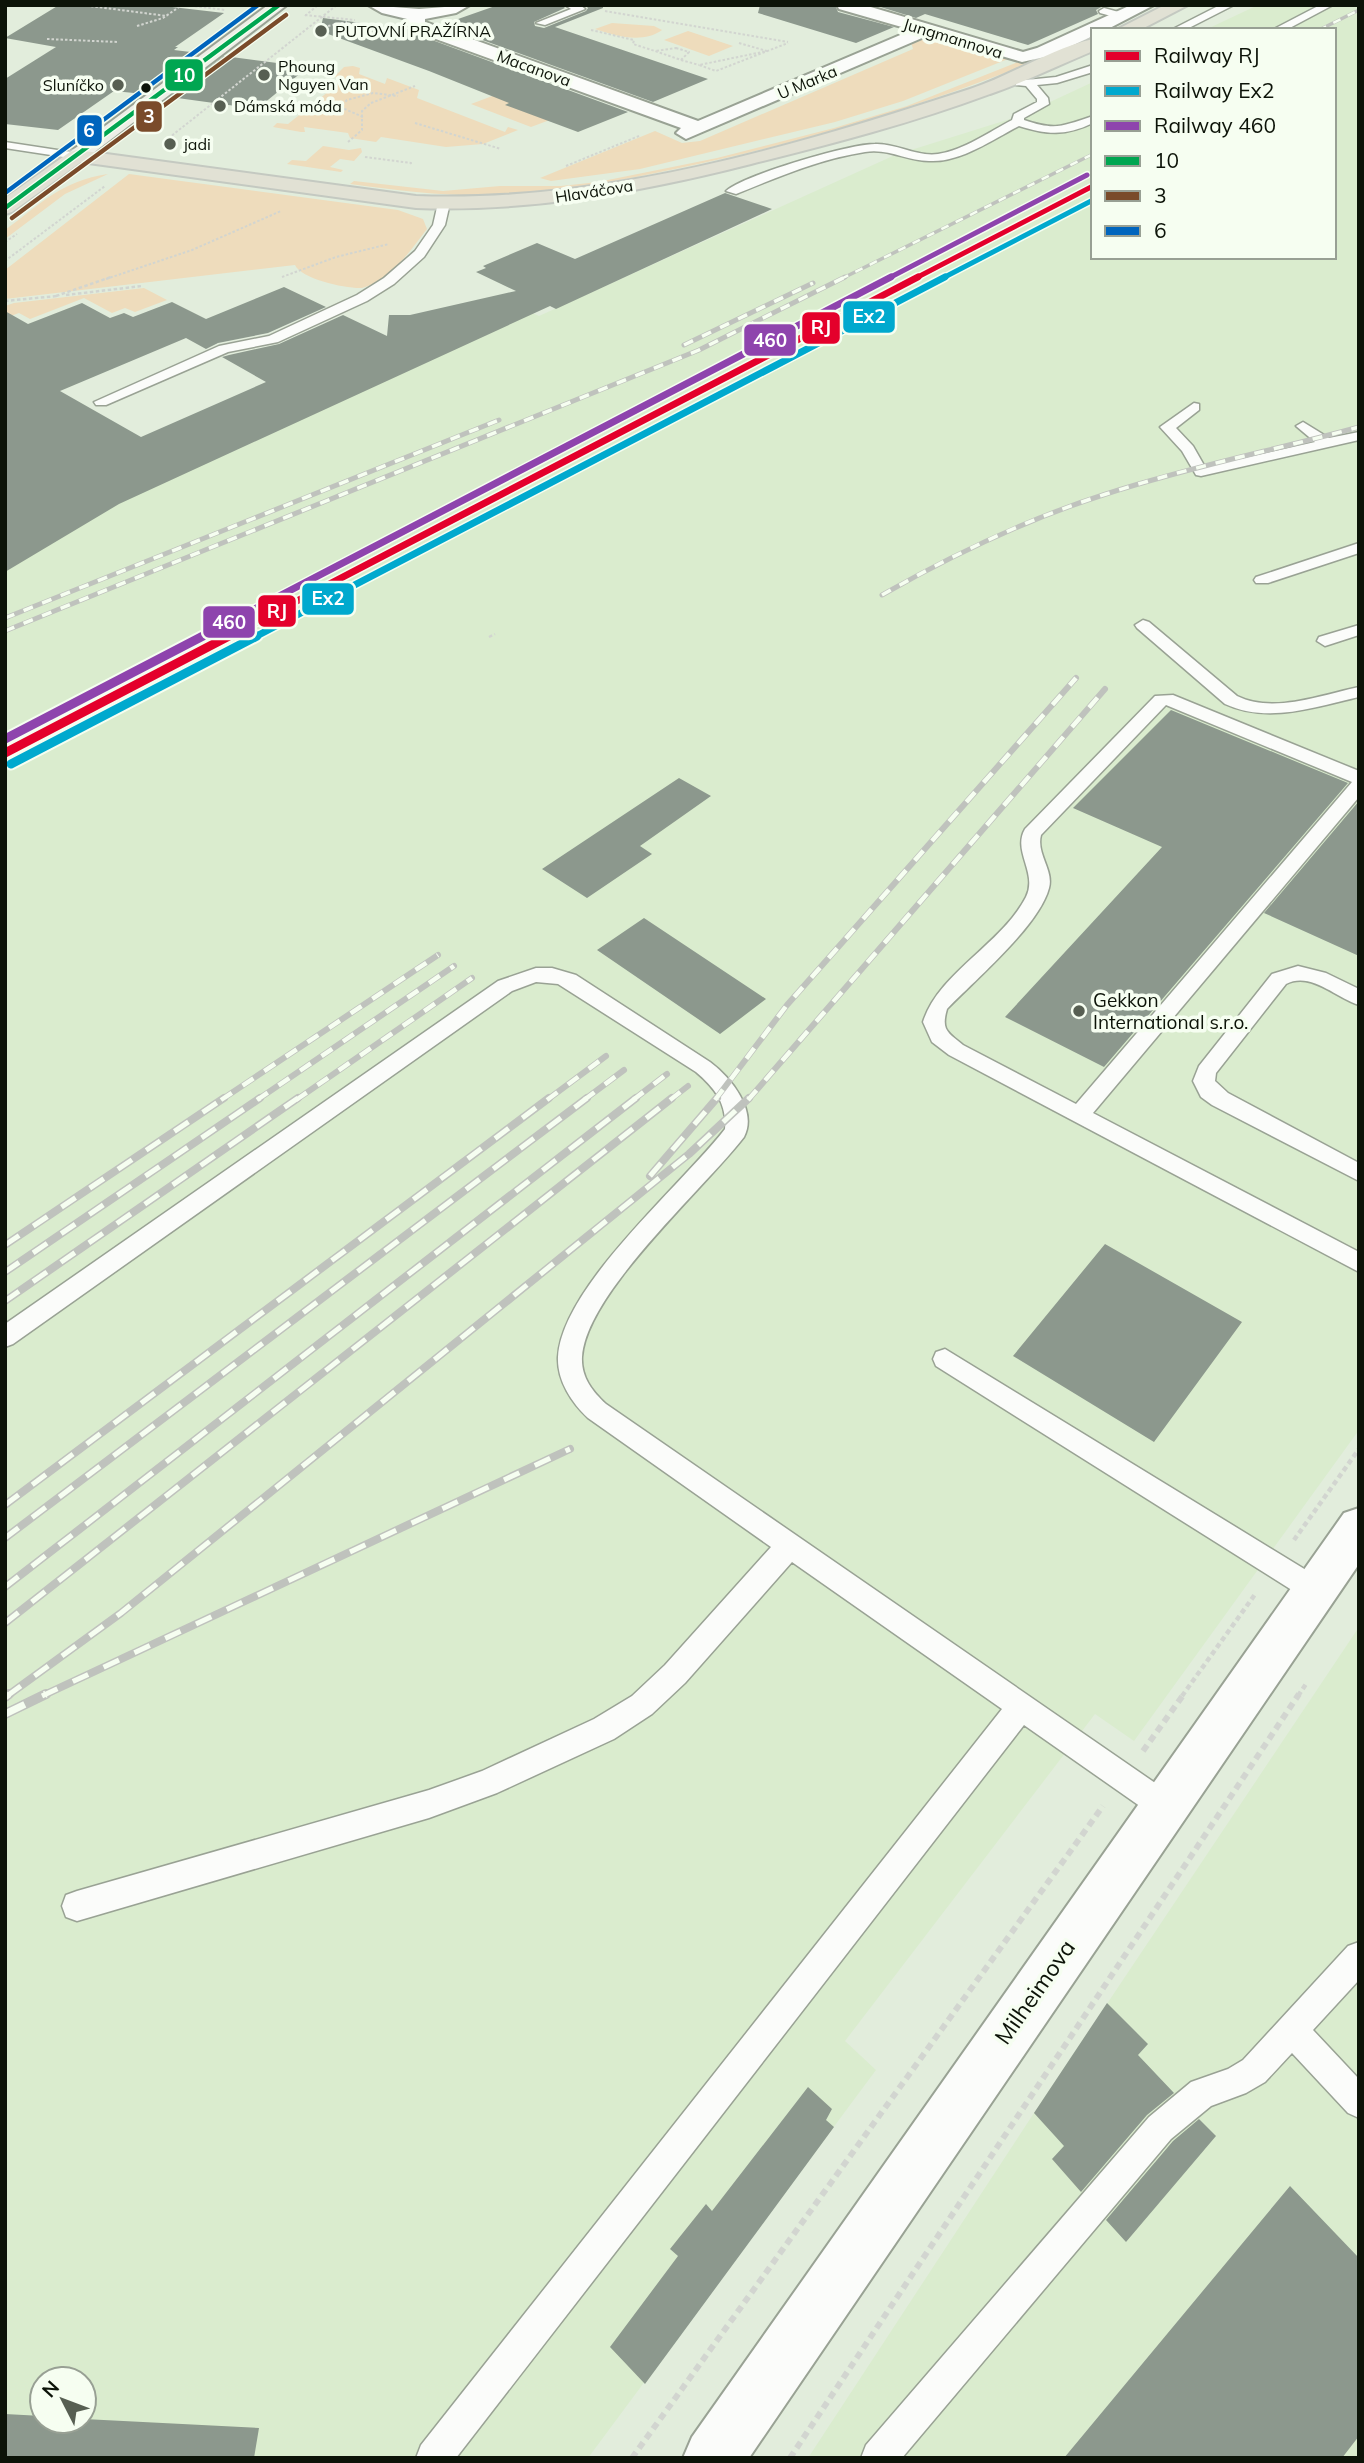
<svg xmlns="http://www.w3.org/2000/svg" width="1364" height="2463" font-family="Mulish,sans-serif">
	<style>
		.built { fill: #daecce; fill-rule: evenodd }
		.green { fill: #eedcbc }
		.building { fill: #8c988d }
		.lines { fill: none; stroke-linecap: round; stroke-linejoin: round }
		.lane-casing { stroke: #99a294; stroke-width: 3 }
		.street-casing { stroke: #99a294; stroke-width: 4 }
		.secondary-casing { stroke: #99a294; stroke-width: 4 }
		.primary-casing { stroke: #c4c9c1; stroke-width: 4 }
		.path-far3 { stroke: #d2d5d0; stroke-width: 2; stroke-dasharray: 2.5 2; stroke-linecap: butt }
		.path-far2 { stroke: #d2d5d0; stroke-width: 2.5; stroke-dasharray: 3.5 2.5; stroke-linecap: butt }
		.path-far1 { stroke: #d2d5d0; stroke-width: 4.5; stroke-dasharray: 5 3.5; stroke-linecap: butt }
		.path { stroke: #d2d5d0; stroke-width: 6; stroke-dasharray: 7 5; stroke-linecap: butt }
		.lane { fill: #fbfcfa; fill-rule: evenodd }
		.street { fill: #fbfcfa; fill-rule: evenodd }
		.secondary { fill: #eeefe7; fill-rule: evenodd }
		.primary { fill: #e1e1d4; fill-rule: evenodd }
		.rail-far4-casing { stroke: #bfc2bd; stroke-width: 3.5 }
		.rail-far3-casing { stroke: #bfc2bd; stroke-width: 5 }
		.rail-far2-casing { stroke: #bfc2bd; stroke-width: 6 }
		.rail-far1-casing { stroke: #bfc2bd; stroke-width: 8 }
		.rail-casing { stroke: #bfc2bd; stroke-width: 10 }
		.rail-far4 { stroke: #f6fef1; stroke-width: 2.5; stroke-dasharray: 8; stroke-linecap: butt }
		.rail-far3 { stroke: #f6fef1; stroke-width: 3.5; stroke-dasharray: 10; stroke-linecap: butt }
		.rail-far2 { stroke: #f6fef1; stroke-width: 4.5; stroke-dasharray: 13; stroke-linecap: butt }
		.rail-far1 { stroke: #f6fef1; stroke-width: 5; stroke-dasharray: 17; stroke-linecap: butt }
		.rail { stroke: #f6fef1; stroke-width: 7; stroke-dasharray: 22; stroke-linecap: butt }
		.bus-1-casing { stroke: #f6fef1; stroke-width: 7 }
		.bus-2-casing { stroke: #f6fef1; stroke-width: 7 }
		.bus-3-casing { stroke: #f6fef1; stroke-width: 7 }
		.bus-1 { stroke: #00a651; stroke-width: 4.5 }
		.bus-2 { stroke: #7a4b2a; stroke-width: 4.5 }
		.bus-3 { stroke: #0065bd; stroke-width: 4.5 }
		.rail-1-far2-casing { stroke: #f6fef1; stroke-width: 8 }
		.rail-1-far1-casing { stroke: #f6fef1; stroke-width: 10 }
		.rail-1-casing { stroke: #f6fef1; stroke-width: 13 }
		.rail-2-far2-casing { stroke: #f6fef1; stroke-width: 8 }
		.rail-2-far1-casing { stroke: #f6fef1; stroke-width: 10 }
		.rail-2-casing { stroke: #f6fef1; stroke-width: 13 }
		.rail-3-far2-casing { stroke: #f6fef1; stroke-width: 8 }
		.rail-3-far1-casing { stroke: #f6fef1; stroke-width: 10 }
		.rail-3-casing { stroke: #f6fef1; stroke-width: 13 }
		.rail-1-far2 { stroke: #e4002b; stroke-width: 5 }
		.rail-1-far1 { stroke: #e4002b; stroke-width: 7 }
		.rail-1 { stroke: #e4002b; stroke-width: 9 }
		.rail-2-far2 { stroke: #00a9ce; stroke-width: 5 }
		.rail-2-far1 { stroke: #00a9ce; stroke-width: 7 }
		.rail-2 { stroke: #00a9ce; stroke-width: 9 }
		.rail-3-far2 { stroke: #8e44ad; stroke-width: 5 }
		.rail-3-far1 { stroke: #8e44ad; stroke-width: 7 }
		.rail-3 { stroke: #8e44ad; stroke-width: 9 }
		.poi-dot { fill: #575f52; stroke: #f6fef1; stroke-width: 2.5 }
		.bus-dot { fill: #0c1308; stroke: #f6fef1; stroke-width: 2.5 }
		.labels { text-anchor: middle; stroke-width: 7; stroke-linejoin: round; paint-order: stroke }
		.far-poi-label { font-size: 16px; fill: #0c1308; stroke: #f6fef1; text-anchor: start }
		.far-street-label { font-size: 16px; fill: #0c1308; stroke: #f6fef1 }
		.poi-label { font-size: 19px; fill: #0c1308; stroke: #f6fef1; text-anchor: start }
		.near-street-label { font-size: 23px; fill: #0c1308; stroke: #f6fef1 }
		.line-badge { stroke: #f6fef1; stroke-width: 2.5 }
		.badge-label { font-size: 19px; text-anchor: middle; font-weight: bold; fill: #fff }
	</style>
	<rect width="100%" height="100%" fill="#e2eddc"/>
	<!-- built -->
	<path class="built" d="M1258,5H1359V1430L1134,1741L1095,1714L845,2041L876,2070L588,2458H5V546L523,309L539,316L895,155L1020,116L1093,82V257H1334V30H1205ZM42,2379H84V2421H42Z
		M1359,1627V2458H808L1034,2113Z"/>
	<!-- green -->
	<path class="green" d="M612,23L654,26L662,30C643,44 615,36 595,29Z
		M688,31L733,46L709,56L664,40Z
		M929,37L944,38L1008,59L903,101L835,122L640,169L551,181L540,178L655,131L682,143L700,141L913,49L911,42Z
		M1049,56C927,104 804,143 675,169C618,181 561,192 503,195C451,197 401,191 350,184L354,181L443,191L500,186H561L598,182L717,158L834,128L907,106L1023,60Z
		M353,66L360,68L359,74L385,84L387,78L419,90L417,98L505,132L508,127L518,130L483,144L446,147L381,137L376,142L350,138L348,133L304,127L305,132H301L273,127L277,123L288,124L344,79L334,77L344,67Z
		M495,95L513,102L506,105L555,118L531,127L471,104Z
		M323,146L349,150L361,148L362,152L354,161L340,159L330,167L343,170L341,172L287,164L292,160L306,161Z
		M108,174L65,194L5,239V230C42,203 61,181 108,174Z
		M129,174L398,210L423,219L427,229C410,251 391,280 362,288C347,289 301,279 295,265L5,299V270Z
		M144,288L167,300L135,312L125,308L112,313L84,298L30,319L19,313L5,318V306L14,303Z"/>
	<!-- building -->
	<path class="building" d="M59,5H155L224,13L175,47H178L174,50L199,53L144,94L114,91L58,130L5,124V79L56,47L5,38Z
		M498,5H562L565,8L534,22L535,26L544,28L586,11L588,8L585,5H603V8L555,27L708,79L653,102L441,25Z
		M760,5H835L838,12L894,27L856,43L758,13Z
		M874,5H1117L1103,6L1096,10L1098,14L1028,45L925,14L916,18Z
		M323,18L408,29L413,33L628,112L578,132L505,105L509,103L429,71L320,31Z
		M224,56L308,67L257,109L170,97Z
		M725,193L772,209L556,309L550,306L119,504L5,572V311L28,324L82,303L110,318L124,313L133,317L172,302L206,319L284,287L326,307L268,333L218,343L206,349L186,338L60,391L141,437L266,382L222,357L229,355L279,344L343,315L387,336L389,315H410L516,291L476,272L486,268L483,266L537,243L575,259Z
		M1171,710L1348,783L1104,1067L1005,1017L1162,847L1073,808Z
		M679,778L711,796L640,846L652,854L587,898L542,869Z
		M1359,801V956L1264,913Z
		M644,918L766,999L720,1034L597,950Z
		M1105,1244L1242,1322L1154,1442L1013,1356Z
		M1107,2003L1148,2044L1138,2055L1174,2093L1147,2115L1081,2192L1052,2159L1064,2146L1034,2113Z
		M808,2087L832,2109L826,2120L834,2127L645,2384L610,2347L678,2256L670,2249L706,2204L712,2211Z
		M1199,2119L1216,2136L1126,2242L1106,2220L1173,2141Z
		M1290,2186L1359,2258V2436L1342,2458H1064Z
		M5,2414L42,2416V2421H84V2419L259,2428L254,2458H5Z"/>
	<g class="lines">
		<!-- lane casing -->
		<g class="lane-casing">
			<path id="lane" d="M565,5H580L585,9L545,25L536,23L571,9Z
				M1220,5H1234L1185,30H1171Z
				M1320,5H1333L1286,30H1272Z
				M1104,8L1126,14L1127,16L1122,19L1100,13L1099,11Z
				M1093,65V72L1057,83L1037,85L1048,98L1049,104L1024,118V120C1056,131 1062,126 1093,116V123C1066,136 1047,135 1019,126C992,140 960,163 929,161C907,161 888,148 865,152C820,159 778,177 736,194L726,191C744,175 849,144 875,144C896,143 917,157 938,154C964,150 989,132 1012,120L1014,114L1037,102V99L1026,86L1016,85V81L1056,77Z
				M5,142L77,153L83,156L77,159L5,148Z
				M444,199L450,203L445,225L424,257L394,284L367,301L278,342L228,352L106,405H96L94,402L219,346L269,336L357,295L384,278L415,251L433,225L438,203Z
				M1194,403L1199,404V410L1176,428L1193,446L1205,467L1315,442L1296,426L1303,422L1329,438L1359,432V440L1201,476L1196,475L1182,451L1160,427Z
				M1359,543V553L1268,583H1256L1254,580L1256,577Z
				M1143,620L1149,622L1237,696C1274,714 1321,695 1359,687V697C1315,707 1268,724 1225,704L1137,628L1135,625Z
				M1359,625V635L1325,646L1317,641L1319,637Z
				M1173,695L1359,771V797L1093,1113L1359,1252V1272L949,1055L932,1042L923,1022C938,973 1002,944 1026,897C1038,873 1012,851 1025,829L1155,696ZM1166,705L1352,782L1076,1104L963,1045C947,1032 941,1030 947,1009C975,980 1039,926 1049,888C1054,870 1036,854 1041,835Z
				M1298,966L1326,973L1359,989V1005C1336,998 1311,971 1286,984L1216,1073L1215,1081L1228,1093L1359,1163V1181L1212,1105L1201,1097L1193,1081L1199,1066L1272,974Z
				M536,968H552L576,975L710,1062C730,1077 758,1110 744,1137C704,1189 586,1293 582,1357C581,1377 592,1391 606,1404L1174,1796L1178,1806L1174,1816L1164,1820L1154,1816L1024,1725L456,2458H416L421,2445L1002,1709L792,1562L685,1683L652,1714L614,1739L497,1793L429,1818L77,1921L66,1917L62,1906L66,1895L77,1891L429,1790L482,1771L594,1719L632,1696L665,1665L771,1547L588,1418C572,1403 557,1381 558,1357C562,1286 682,1185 725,1129C727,1104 715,1088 696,1072L558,984L536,982L512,991L13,1344L5,1347V1324L498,981Z
				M945,1349L1324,1581L1328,1590L1324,1599L1315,1602L1306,1599L936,1366L933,1359L936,1352Z
				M1359,1942V1980L1313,2030L1359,2079V2118L1348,2113L1292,2053L1265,2082L1246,2093L1211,2106L1171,2139L902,2458H861L866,2445L1149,2117L1191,2082L1228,2069L1243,2060L1348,1946Z"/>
		</g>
		<!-- street casing -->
		<g class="street-casing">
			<path id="street" d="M368,5L419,9L470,5L456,13L425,19V22L698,121L912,30L839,9L837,5H864L1023,52L1037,48L1131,5H1154L1106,30H1093V36L1049,56L1022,62L929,35L686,139L676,133L681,128L414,31L407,24V19L382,13Z
				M1359,1508V1564L749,2458H683L692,2437L1344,1513Z"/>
		</g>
		<!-- secondary casing -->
		<g class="secondary-casing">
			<path id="secondary" d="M268,5H287L84,160H70L67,156L70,152Z"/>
		</g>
		<!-- primary casing -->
		<g class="primary-casing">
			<path id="primary" d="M1165,5H1188L1140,30H1116Z
				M1093,39V51C1059,65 1025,82 990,94C912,123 832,144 751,164C641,192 530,212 416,208L81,162L12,212L5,214V198L70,152L77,150L416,196C605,203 792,147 970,89C1012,75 1050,49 1093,39Z"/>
		</g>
		<!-- path-far3 -->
		<path class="path-far3" d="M82,5L167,16
			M186,5L225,10
			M605,11L788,42
			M305,15L355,20
			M305,16L318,5
			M137,26L163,18L182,5
			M328,26L347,22
			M351,29L367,31
			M591,30L634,40L633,44L655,51
			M47,39L118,42
			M739,43L767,51L699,65L716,71L788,43
			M676,48L689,52L681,60L655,51Z
			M681,60L699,65
			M340,107L363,117
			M285,110L308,112L340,107L347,100L373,93L398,96
			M415,123L501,149
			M165,141L337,5
			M348,142L362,130V111L371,103L415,86
			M365,157L411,163L409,164
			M566,166L639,136
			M5,242L17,234
			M5,261L105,186
			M282,277L336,257L389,244
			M106,279L192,250L281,211"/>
		<!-- path-far2 -->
		<path class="path-far2" d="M66,295L142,286
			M56,296L111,277
			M5,301L57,296
			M489,637L495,634"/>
		<!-- path-far1 -->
		<path class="path-far1" d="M1294,1540L1359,1449
			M1182,1696L1256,1593
			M1298,1696L1306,1684"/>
		<!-- path -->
		<path class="path" d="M1143,1751L1184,1694
			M632,2458L1103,1806
			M790,2458L1299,1694"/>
		<!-- lane -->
		<use href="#lane" class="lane"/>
		<!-- street -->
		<use href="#street" class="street"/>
		<!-- secondary -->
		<use href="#secondary" class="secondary"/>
		<!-- primary -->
		<use href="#primary" class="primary"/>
		<!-- rail-far4 casing -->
		<g class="rail-far4-casing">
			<path id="rail-far4" d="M1319,30L1359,10
				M841,279L1093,154"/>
		</g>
		<!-- rail-far3 casing -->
		<g class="rail-far3-casing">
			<path id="rail-far3" d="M684,345L813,283
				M882,595C954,554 1027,519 1106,494C1189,467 1275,450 1359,427
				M5,618L499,420
				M5,631L699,350L845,277"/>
		</g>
		<!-- rail-far2 casing -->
		<g class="rail-far2-casing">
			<path id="rail-far2" d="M221,1100L438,955
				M257,1100L454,966
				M296,1100L472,978
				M547,1100L606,1056
				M584,1100L624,1070
				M633,1100L667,1074
				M670,1100L688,1086
				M715,1100L787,1005L1076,678
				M748,1100L1105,689"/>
		</g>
		<!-- rail-far1 casing -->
		<g class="rail-far1-casing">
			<path id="rail-far1" d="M650,1176L717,1098
				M5,1245L224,1098
				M5,1272L260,1098
				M5,1301L298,1098
				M5,1505L549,1098
				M5,1538L587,1098
				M5,1587L636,1098
				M5,1623L672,1098
				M7,1696L121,1613L689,1154L749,1098
				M42,1696L570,1449"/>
		</g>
		<!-- rail casing -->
		<g class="rail-casing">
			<path id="rail" d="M5,1697L9,1694
				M5,1714L46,1694"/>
		</g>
		<!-- rail-far4 -->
		<use href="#rail-far4" class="rail-far4"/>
		<!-- rail-far3 -->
		<use href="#rail-far3" class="rail-far3"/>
		<!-- rail-far2 -->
		<use href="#rail-far2" class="rail-far2"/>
		<!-- rail-far1 -->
		<use href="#rail-far1" class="rail-far1"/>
		<!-- rail -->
		<use href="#rail" class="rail"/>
		<!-- bus-1 casing -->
		<g class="bus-1-casing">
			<path id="bus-1" d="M5,208L279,5"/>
		</g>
		<!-- bus-2 casing -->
		<g class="bus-2-casing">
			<path id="bus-2" d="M12,218L286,15"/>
		</g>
		<!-- bus-3 casing -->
		<g class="bus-3-casing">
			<path id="bus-3" d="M5,193L258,5"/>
		</g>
		<!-- bus-1 -->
		<use href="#bus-1" class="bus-1"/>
		<!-- bus-2 -->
		<use href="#bus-2" class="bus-2"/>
		<!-- bus-3 -->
		<use href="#bus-3" class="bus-3"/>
		<!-- rail-1-far2 casing -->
		<g class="rail-1-far2-casing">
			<path id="rail-1-far2" d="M914,279L1093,186"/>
		</g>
		<!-- rail-1-far1 casing -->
		<g class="rail-1-far1-casing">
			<path id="rail-1-far1" d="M226,638L918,277"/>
		</g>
		<!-- rail-1 casing -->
		<g class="rail-1-casing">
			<path id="rail-1" d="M5,753L229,636"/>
		</g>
		<!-- rail-2-far2 casing -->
		<g class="rail-2-far2-casing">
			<path id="rail-2-far2" d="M941,279L1093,200"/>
		</g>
		<!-- rail-2-far1 casing -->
		<g class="rail-2-far1-casing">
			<path id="rail-2-far1" d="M253,638L945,277"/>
		</g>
		<!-- rail-2 casing -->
		<g class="rail-2-casing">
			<path id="rail-2" d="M11,764L257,636"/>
		</g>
		<!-- rail-3-far2 casing -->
		<g class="rail-3-far2-casing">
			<path id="rail-3-far2" d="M887,279L1087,175"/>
		</g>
		<!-- rail-3-far1 casing -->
		<g class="rail-3-far1-casing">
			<path id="rail-3-far1" d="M199,638L891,277"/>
		</g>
		<!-- rail-3 casing -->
		<g class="rail-3-casing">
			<path id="rail-3" d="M5,739L203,636"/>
		</g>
		<!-- rail-1-far2 -->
		<use href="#rail-1-far2" class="rail-1-far2"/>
		<!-- rail-1-far1 -->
		<use href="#rail-1-far1" class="rail-1-far1"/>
		<!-- rail-1 -->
		<use href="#rail-1" class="rail-1"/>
		<!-- rail-2-far2 -->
		<use href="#rail-2-far2" class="rail-2-far2"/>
		<!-- rail-2-far1 -->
		<use href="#rail-2-far1" class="rail-2-far1"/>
		<!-- rail-2 -->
		<use href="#rail-2" class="rail-2"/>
		<!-- rail-3-far2 -->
		<use href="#rail-3-far2" class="rail-3-far2"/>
		<!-- rail-3-far1 -->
		<use href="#rail-3-far1" class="rail-3-far1"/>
		<!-- rail-3 -->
		<use href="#rail-3" class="rail-3"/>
	</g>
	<!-- markers -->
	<g class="poi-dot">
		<circle cx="321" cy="31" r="7"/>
		<circle cx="264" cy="75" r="7"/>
		<circle cx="118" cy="85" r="7"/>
		<circle cx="220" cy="106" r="7"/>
		<circle cx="170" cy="144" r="7"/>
		<circle cx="1079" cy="1011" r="7"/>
	</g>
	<circle class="bus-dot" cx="146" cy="88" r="6"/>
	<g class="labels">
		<!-- far-poi labels -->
		<g class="far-poi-label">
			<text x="335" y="37">PUTOVNÍ PRAŽÍRNA</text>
			<text x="278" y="72">Phoung<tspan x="278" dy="18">Nguyen Van</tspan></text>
			<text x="104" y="91" text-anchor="end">Sluníčko</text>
			<text x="234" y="112">Dámská móda</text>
			<text x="184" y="150">jadi</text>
		</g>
		<!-- far-street labels -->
		<g class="far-street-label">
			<text transform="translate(953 38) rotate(17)" y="6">Jungmannova</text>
			<text transform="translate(534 68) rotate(20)" y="6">Macanova</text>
			<text transform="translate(807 82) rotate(-23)" y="6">U Marka</text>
			<text transform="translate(594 191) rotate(-9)" y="6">Hlaváčova</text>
		</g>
		<!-- poi labels -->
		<g class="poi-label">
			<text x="1093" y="1007">Gekkon<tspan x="1093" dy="22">International s.r.o.</tspan></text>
		</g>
		<!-- near-street labels -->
		<g class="near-street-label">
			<text transform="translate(1035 1992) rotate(-55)" y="8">Milheimova</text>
		</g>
	</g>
	<g class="line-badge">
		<rect x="164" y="58" width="40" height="34" rx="7" fill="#00a651"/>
		<rect x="135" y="100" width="28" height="33" rx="7" fill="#7a4b2a"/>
		<rect x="76" y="114" width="27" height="33" rx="7" fill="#0065bd"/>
		<rect x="842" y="300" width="54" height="34" rx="7" fill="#00a9ce"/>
		<rect x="801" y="311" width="40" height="34" rx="7" fill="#e4002b"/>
		<rect x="743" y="323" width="54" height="34" rx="7" fill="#8e44ad"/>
		<rect x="301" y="582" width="54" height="34" rx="7" fill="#00a9ce"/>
		<rect x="257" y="594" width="40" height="34" rx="7" fill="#e4002b"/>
		<rect x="202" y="605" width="54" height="34" rx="7" fill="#8e44ad"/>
	</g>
	<g class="badge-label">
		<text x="184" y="82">10</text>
		<text x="149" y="123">3</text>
		<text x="89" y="137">6</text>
		<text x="869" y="323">Ex2</text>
		<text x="821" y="334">RJ</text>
		<text x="770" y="347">460</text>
		<text x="328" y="605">Ex2</text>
		<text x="277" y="618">RJ</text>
		<text x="229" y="629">460</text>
	</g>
	<!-- border -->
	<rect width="1364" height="2463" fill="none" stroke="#0c1308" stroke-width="14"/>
	<!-- legend -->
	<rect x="1091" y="28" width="245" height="231" fill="#f6fef1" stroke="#98a094" stroke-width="2"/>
	<rect x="1105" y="51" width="35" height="10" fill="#e4002b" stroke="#98a094" stroke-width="2"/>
	<text x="1154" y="63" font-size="21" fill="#0c1308">Railway RJ</text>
	<rect x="1105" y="86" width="35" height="10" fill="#00a9ce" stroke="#98a094" stroke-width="2"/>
	<text x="1154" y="98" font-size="21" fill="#0c1308">Railway Ex2</text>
	<rect x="1105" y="121" width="35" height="10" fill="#8e44ad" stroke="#98a094" stroke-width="2"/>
	<text x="1154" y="133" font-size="21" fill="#0c1308">Railway 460</text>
	<rect x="1105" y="156" width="35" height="10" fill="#00a651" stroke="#98a094" stroke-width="2"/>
	<text x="1154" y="168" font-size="21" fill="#0c1308">10</text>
	<rect x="1105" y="191" width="35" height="10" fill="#7a4b2a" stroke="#98a094" stroke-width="2"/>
	<text x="1154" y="203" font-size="21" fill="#0c1308">3</text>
	<rect x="1105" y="226" width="35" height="10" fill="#0065bd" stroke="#98a094" stroke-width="2"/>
	<text x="1154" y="238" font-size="21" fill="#0c1308">6</text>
	<!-- north arrow -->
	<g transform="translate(63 2400) rotate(312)"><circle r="33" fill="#f6fef1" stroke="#98a094" stroke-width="2"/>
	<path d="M0-5L12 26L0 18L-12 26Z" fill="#575f52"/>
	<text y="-10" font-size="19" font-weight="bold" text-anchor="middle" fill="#0c1308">N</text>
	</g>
</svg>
